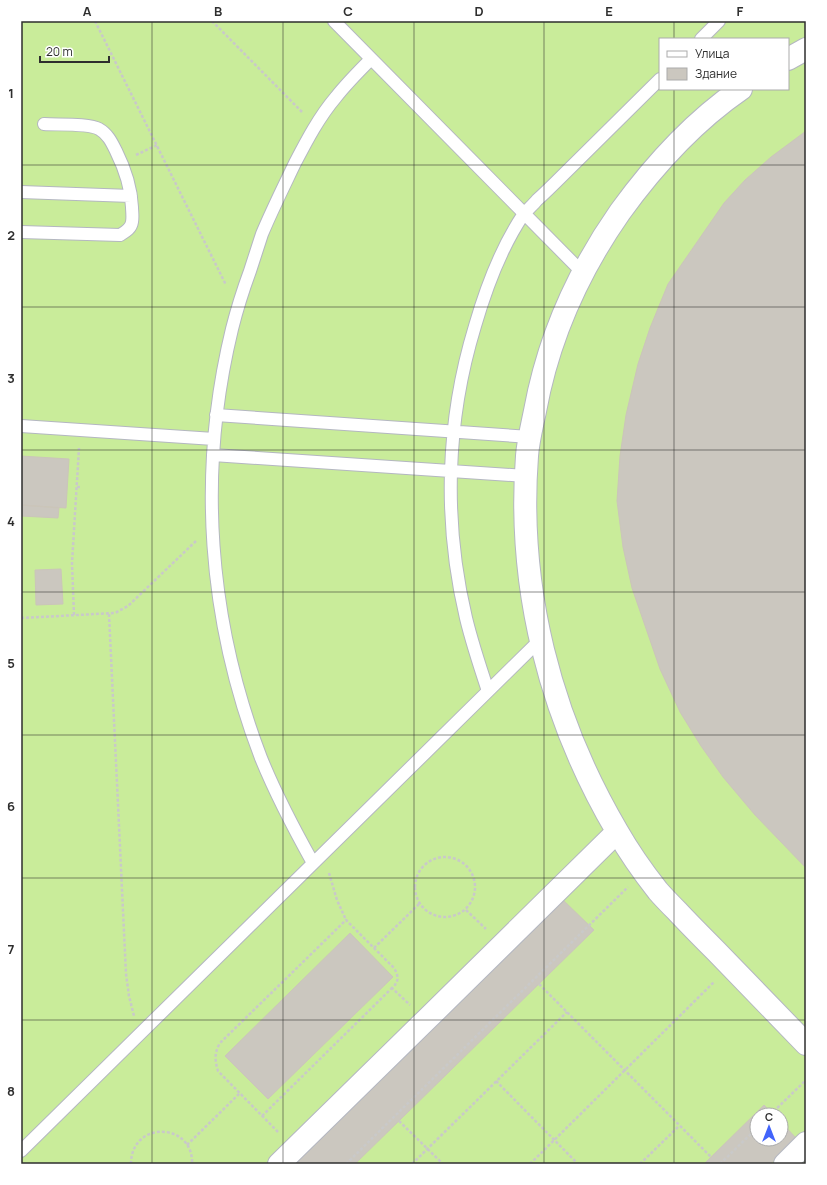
<svg xmlns="http://www.w3.org/2000/svg" width="827" height="1185" font-family="Manrope,sans-serif">
	<style>
		.pitch { fill: #c9ec9a; fill-rule: evenodd }
		.building { fill: #cbc7bf; stroke: #cbc5ba }
		.lines { fill: none; stroke-linecap: round; stroke-linejoin: round }
		.lane-casing { stroke: #b4b7c1; stroke-width: 14 }
		.street-casing { stroke: #b4b7c1; stroke-width: 24 }
		.path { stroke: #c9c9c9; stroke-width: 2.5; stroke-dasharray: 3 2; stroke-linecap: butt }
		.lane { stroke: #fff; stroke-width: 12 }
		.street { stroke: #fff; stroke-width: 22 }
		.grid { fill: none; stroke: #2e2e2e; stroke-width: 1; stroke-opacity: 0.55 }
		.neatline { fill: none; stroke: #2e2e2e; stroke-width: 1.5 }
		.grid-label { font-size: 13px; text-anchor: middle; font-weight: bold; fill: #2e2e2e }
	</style>
	<rect width="100%" height="100%" fill="#efe9e1"/>
	<!-- pitch -->
	<path class="pitch" d="M21,21H806V1164H21ZM660,39H788V89H660ZM757,1115H781V1139H757Z"/>
	<!-- building -->
	<path class="building" d="M806,131V868L755,815L723,777L701,746L680,712L660,669L632,588L623,547L617,501L620,456L626,415L638,364L650,328L668,284L724,203L745,180L771,157Z
		M21,456L69,459L66,508L21,505Z
		M21,505L59,508L58,518L21,516Z
		M61,569L63,604L36,605L35,570Z
		M561,898L594,930L355,1164H289Z
		M350,933L393,977L268,1099L225,1056Z
		M764,1105L774,1115H757V1139H781V1122L796,1138L770,1164H704Z"/>
	<g class="lines">
		<!-- lane casing -->
		<g class="lane-casing">
			<path id="lane" d="M334,21L583,273
				M701,39L719,21
				M21,192L131,196
				M21,232L120,235C125,232 131,229 132,222C133,217 132,211 132,207C131,186 125,169 116,151C112,143 108,134 99,129C89,123 57,125 44,124
				M216,415L530,437
				M21,426L214,439
				M213,455L526,476
				M488,691C480,667 472,643 466,618C443,521 446,421 475,326C486,288 501,248 523,215C527,210 533,205 537,200C546,192 555,183 564,174C596,142 628,111 660,79
				M313,863C294,829 276,795 261,758C208,620 197,473 232,329C237,309 243,290 250,271C254,259 258,246 262,234C272,210 284,186 295,163C307,140 319,117 336,97C347,83 359,71 371,59
				M21,1151L540,640"/>
		</g>
		<!-- street casing -->
		<g class="street-casing">
			<path id="street" d="M788,59L806,49
				M741,89C693,122 654,165 620,212C578,272 548,340 535,411C532,426 528,441 527,456C517,588 550,717 617,831C629,852 643,872 658,891C664,898 671,905 677,911C690,925 703,938 716,951C746,982 776,1013 806,1044
				M279,1164L426,1020L617,832
				M785,1164L806,1143"/>
		</g>
		<!-- path -->
		<path class="path" d="M95,21L226,285
			M212,21L303,113
			M136,155L157,145
			M77,487H82
			M109,614L126,974L129,996L134,1016
			M74,615L72,563L79,448
			M21,618L115,613L128,606L196,541
			M415 887a30 30 0 1 1 60 0a30 30 0 1 1-60 0Z
			M329,873L337,900L346,920
			M466,910L486,929
			M374,948L419,904
			M539,984L711,1157
			M496,1081L578,1164
			M770,1115L806,1080
			M262,1116L392,988
			M399,1121L443,1164
			M278,1132L218,1071C215,1061 214,1053 220,1043L346,920L394,968C399,976 399,982 392,988L410,1005
			M187,1145L240,1093
			M131,1164C131,1120 194,1122 192,1164
			M346,1164L628,887
			M412,1164L567,1012
			M530,1164L714,982
			M640,1164L679,1126
			M720,1164L757,1128"/>
		<!-- lane -->
		<use href="#lane" class="lane"/>
		<!-- street -->
		<use href="#street" class="street"/>
	</g>
	<!-- grid -->
	<path class="grid" d="M152,21V1164M283,21V1164M414,21V1164M544,21V1164M674,21V39M674,89V1164M21,165H806M21,307H806M21,450H806M21,592H806M21,735H806M21,878H806M21,1020H806"/>
	<!-- border -->
	<rect width="827" height="1185" fill="none" stroke="#ffffff" stroke-width="44"/>
	<!-- legend -->
	<rect x="659" y="38" width="130" height="52" fill="#ffffff" stroke="#ababab"/>
	<rect x="667" y="51" width="20" height="6" fill="#ffffff" stroke="#ababab"/>
	<text x="695" y="58" font-size="12" fill="#2e2e2e">Улица</text>
	<rect x="667" y="68" width="20" height="12" fill="#cbc7bf" stroke="#ababab"/>
	<text x="695" y="78" font-size="12" fill="#2e2e2e">Здание</text>
	<!-- north arrow -->
	<g transform="translate(769 1127)"><circle r="19" fill="#ffffff" stroke="#ababab"/>
	<path d="M0-3L7 15L0 10L-7 15Z" fill="#4264fb"/>
	<text y="-6" font-size="11" font-weight="bold" text-anchor="middle" fill="#2e2e2e">С</text>
	</g>
	<!-- scale -->
	<path d="M40 56v6h69v-6" fill="none" stroke="#2e2e2e" stroke-width="2"/>
	<text x="46" y="56" font-size="12" fill="#2e2e2e" stroke="#ffffff" stroke-width="3" paint-order="stroke">20 m</text>
	<rect x="22" y="22" width="783" height="1141" class="neatline"/>
	<g class="grid-label">
		<text x="87" y="16">A</text>
		<text x="218" y="16">B</text>
		<text x="348" y="16">C</text>
		<text x="479" y="16">D</text>
		<text x="609" y="16">E</text>
		<text x="740" y="16">F</text>
		<text x="11" y="98">1</text>
		<text x="11" y="240">2</text>
		<text x="11" y="383">3</text>
		<text x="11" y="526">4</text>
		<text x="11" y="668">5</text>
		<text x="11" y="811">6</text>
		<text x="11" y="954">7</text>
		<text x="11" y="1096">8</text>
	</g>
</svg>
